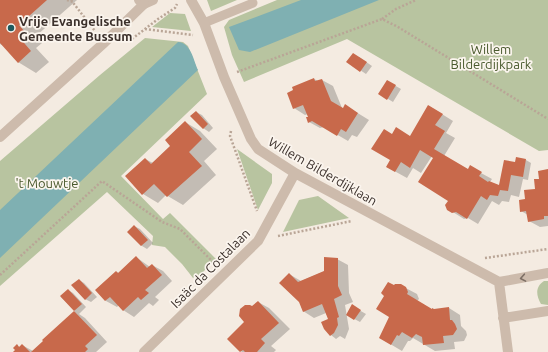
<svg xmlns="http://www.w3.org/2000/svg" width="548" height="352" font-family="Ubuntu,sans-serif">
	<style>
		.green { fill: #b8c4a0 }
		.water { fill: #7fb0b2 }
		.shadow { fill: #0003 }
		.building { fill: #c8694b }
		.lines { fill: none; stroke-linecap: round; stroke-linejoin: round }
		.path { stroke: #b9a596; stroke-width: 2.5; stroke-dasharray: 2 2; stroke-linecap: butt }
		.service { stroke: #cdbbac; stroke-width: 9 }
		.minor { stroke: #cdbbac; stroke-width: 10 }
		.tertiary { stroke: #cdbbac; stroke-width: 10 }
		.oneway { stroke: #7d6f65 }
		.poi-dot { fill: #1f5a5e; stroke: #fbf5ee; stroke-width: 1.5 }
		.labels { text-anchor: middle; stroke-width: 3.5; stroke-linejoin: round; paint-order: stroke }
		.poi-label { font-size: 13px; font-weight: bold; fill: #3b302b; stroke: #fbf5ee; text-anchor: start }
		.park-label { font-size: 13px; fill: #4a5a2e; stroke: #fbf5ee }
		.street-label { font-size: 13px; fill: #3b302b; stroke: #fbf5ee }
	</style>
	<rect width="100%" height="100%" fill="#f4ebe1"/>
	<!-- green -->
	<path class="green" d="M207,0H237L211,11Z
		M277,0H548V150L539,151L347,39L244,82L232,55L224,27L229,20Z
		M170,13L185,14L191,31L152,27Z
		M145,38L183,42L188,46L207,94L121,176L163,219L170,213L216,259L197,278L195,276L193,278L182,264L165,247L152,245L153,236L107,192L0,286V161L100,75Z
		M237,149L272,174V183L258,210Z
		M318,196L349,218L283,232L299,200Z
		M544,281H548V305L541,304C536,295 535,287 544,281Z"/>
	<!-- water -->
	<path class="water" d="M301,0H379L250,52L239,50L229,27Z
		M178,42C191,43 193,59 198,70L0,258V210Z"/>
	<!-- shadow -->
	<path class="shadow" d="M0,0H77L36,36L42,43L36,48L49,62L36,73L18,62L4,46L0,44Z
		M359,57L372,66L366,74L348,62Z
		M314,79L318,81L322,80L333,86L342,108L356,112L369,120L357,137L352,135L348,141L324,127L320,128L309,122L308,114L305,115L294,108Z
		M387,81L401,89L393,102L380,94Z
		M429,106L453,121L446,133L455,138L444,156L468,170L470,167L492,179L490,182L500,186L516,163L526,160L531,163L528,180L523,179L519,197L511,195L509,202L502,201L499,205L492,201L478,224L468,218L464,219L448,209L449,200L435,158L432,156L421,173L413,168L407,178L387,167L391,160L392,135L410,137Z
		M196,112L202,115L213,128L209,132L203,128Z
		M185,122L200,131L217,149L204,161L216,175L183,205L166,195L158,203L143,194L145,159L153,163L172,146Z
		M548,171V226L540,227L529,221L528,215L521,211L526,200L537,190L540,179Z
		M134,226L140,229L153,243L147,249L142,246L129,232Z
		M136,257L150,267L152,265L163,271L172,281L155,297L159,300L153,306L149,303L134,317L123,310L119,305L117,307L106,301L96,290L116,272L119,273Z
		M337,259L348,265L349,293L353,302L345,305L349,329L345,339L340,336L336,339L331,335L330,322L326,313L314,318L303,311L289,274L301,281L325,271Z
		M79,280L84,283L97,297L91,302L85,299Z
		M400,285L417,294L419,299L417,301L432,310L449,308L460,315L461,326L466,331L467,335L464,341L454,342L455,349L435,351L413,338L410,341H408L402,351L380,338L391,317L394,287Z
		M68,290L73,293L86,307L79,314L85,318L107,342L96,352H15L17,346L20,347L22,345L33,351L45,341L44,340L75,311L61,297Z
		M258,302L269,308L290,329L271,346L276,350L274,352H242L229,339L245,322L253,307Z
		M352,306L366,314L360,322L347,315Z"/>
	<!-- building -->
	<path class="building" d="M0,0H47L19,25L25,32L19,37L31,51L18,63L0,43Z
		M353,53L367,62L360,72L346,62Z
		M314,78L315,81L322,79L331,101L343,108L345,104L358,113L346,132L341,129L337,136L312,121L308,123L306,117H308L303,105L293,109L287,93L293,90L292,87Z
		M387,80L396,85L387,100L378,94Z
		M428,105L443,114L435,125L445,131L434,149L468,169L470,165L482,172L479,176L488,182L489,181L499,185L504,160L515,162L516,157L526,159L523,177L511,175L508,191L500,190L498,196L490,195L487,200L481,196L467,219L456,212L452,213L447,210L445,205L448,201L418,182L433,158L420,150L410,168L401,162L395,172L386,167L390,160L371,149L384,129L392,134L396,127L410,136Z
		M196,111L208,124L203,129L190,116Z
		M185,121L202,139L189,152L202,166L167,197L154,184L142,195L125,176L145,158L151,164L170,146L165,140Z
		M548,169V216H544V219L528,222L526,211L520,212L519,200L525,199L524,190L535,189L534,179H539L538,171Z
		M134,225L148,240L141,246L127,232Z
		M136,256L147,268L152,264L162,275L145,290L149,293L141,300L138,297L123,311L110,297L105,301L95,290L116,271L118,273Z
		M324,257L338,258V286L342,295L334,299L339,317L337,318L338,325L334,333L330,336L324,329L321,322L328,319L322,304L303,312L299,302L279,283L289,273L298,282L324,271Z
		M79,279L92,293L85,300L71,285Z
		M388,282L394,285L395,284H401L406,287L408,292L407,294L432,309V308L434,309L449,307L450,320H452L455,324L457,329L453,335L443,336L444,343L423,345L422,337L416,334L412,338L402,332L399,336L397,335L391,345L379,338L389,317L376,309L384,296L381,293Z
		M68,289L82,304L74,311L60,296Z
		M258,301L279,323L261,339L265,343L257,352H245L243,350L240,352L227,339L244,322L239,316L240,309L245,305H250L252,306Z
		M352,304L361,310L354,320L346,315Z
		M74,311L97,335L85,346L88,349L85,352H31L43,341L42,340Z
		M17,344L19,347L22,344L30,352H13L15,350L13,348Z"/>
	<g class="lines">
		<!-- path -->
		<path class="path" d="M67,0L73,2
			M71,0L95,31
			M382,19L396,9L416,0
			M145,29L193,35
			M132,39L158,19L175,8L177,4
			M237,72L382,19L398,27L548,119
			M231,131L230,136L257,211
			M278,236L352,221
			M485,258L548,249
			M0,275L102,181L162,222L180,229L214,263"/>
		<!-- service -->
		<path class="service" d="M204,23L253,3"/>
		<!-- minor -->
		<path class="minor" d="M139,0L144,4L153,0
			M191,0L204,23L224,77L251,139L258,149L295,173L499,282L508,352
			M499,282L548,273
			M503,318L548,311
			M144,352L258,241L295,173"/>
		<!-- tertiary -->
		<path class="tertiary" d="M0,137L105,42L144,4"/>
	</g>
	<!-- one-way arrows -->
	<defs><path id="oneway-chevron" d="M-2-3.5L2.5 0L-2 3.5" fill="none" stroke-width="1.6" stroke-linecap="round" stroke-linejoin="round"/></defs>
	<use class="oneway" href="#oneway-chevron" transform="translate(523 278) rotate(170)"/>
	<!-- markers -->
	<circle class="poi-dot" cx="11" cy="28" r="4"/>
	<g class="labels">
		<!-- poi labels -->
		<g class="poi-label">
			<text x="19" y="26">Vrije Evangelische<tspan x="19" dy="15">Gemeente Bussum</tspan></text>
		</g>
		<!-- park labels -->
		<g class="park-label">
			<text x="491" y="54">Willem<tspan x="491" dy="15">Bilderdijkpark</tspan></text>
			<text x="47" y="188">'t Mouwtje</text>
		</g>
		<!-- street labels -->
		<g class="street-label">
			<text transform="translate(323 171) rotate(30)" y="5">Willem Bilderdijklaan</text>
			<text transform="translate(210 268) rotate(-45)" y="5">Isaäc da Costalaan</text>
		</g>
	</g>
</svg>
